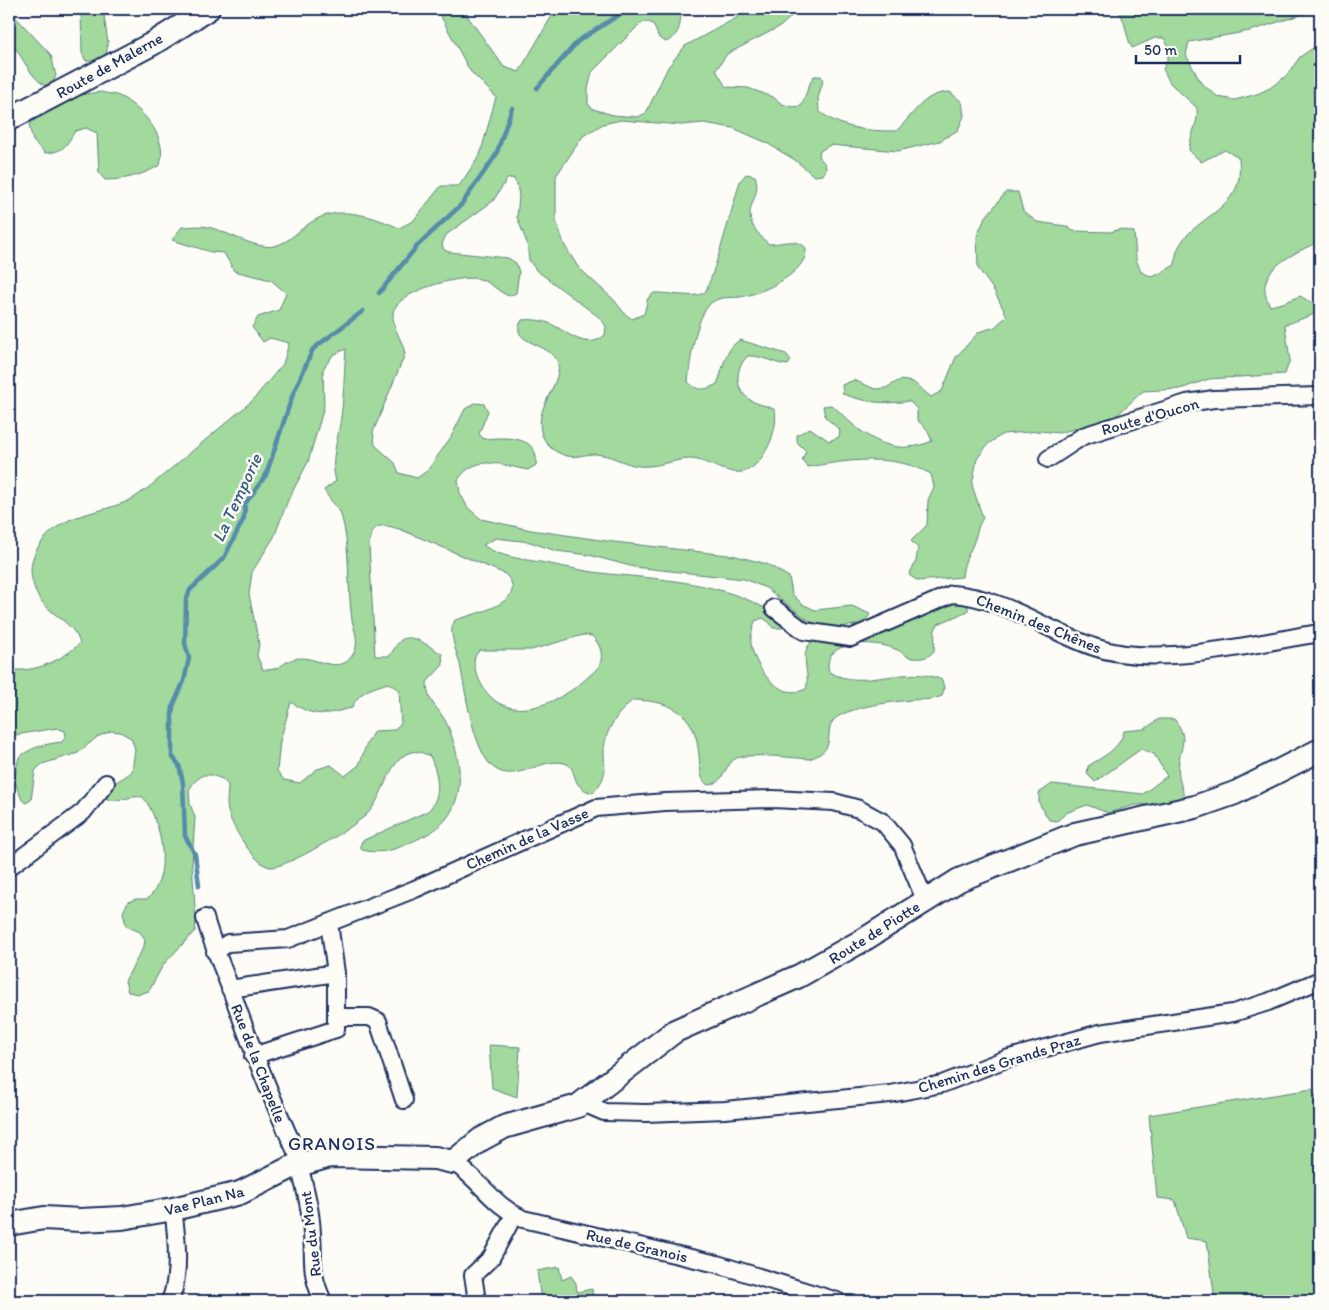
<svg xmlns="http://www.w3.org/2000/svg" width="1329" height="1310" font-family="Itim,sans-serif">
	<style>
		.green { fill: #a2d99d; stroke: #5e847e; fill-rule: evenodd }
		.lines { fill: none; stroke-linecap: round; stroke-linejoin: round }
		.stream { stroke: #568caa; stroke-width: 4.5 }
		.street-casing { stroke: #1b2f5e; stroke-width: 20 }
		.secondary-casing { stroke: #1b2f5e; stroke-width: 26 }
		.street { stroke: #fdfcf7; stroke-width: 16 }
		.secondary { stroke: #fdfcf7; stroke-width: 22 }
		.labels { text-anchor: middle; stroke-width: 5; stroke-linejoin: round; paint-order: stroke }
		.street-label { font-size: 16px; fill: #1b2f5e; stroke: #fdfcf7 }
		.water-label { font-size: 18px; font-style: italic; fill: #385e84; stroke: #fdfcf7 }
		.quarter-label { font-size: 19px; letter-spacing: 1px; fill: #1b2f5e; stroke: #fdfcf7 }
	</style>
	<rect width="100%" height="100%" fill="#fdfcf7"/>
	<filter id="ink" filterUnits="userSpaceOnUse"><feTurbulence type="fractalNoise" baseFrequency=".02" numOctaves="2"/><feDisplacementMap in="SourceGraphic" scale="10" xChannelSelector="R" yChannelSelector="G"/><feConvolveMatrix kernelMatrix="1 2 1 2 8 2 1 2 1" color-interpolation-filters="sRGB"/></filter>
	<g filter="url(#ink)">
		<!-- green -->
		<path class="green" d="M81,9H103L108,43L106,56L99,61H86L82,53Z
			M437,9H467L468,17L504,67L519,72L556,9H681C681,23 680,36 666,42L659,38L653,24L648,22L641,23L592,72L588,89V104L593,109L613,115L638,117L646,113L668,67L685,46L738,17L743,9H806L797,11L781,26L727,54L716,70L726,87L748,88L773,97L782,104L793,107L801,106C806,96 808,85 814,76H821L823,81L818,98L819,111C841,129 868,131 896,131C915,114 922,93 950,92L962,102L964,116L958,130L940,141L898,151L830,145L820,151L819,157L825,164L826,169L823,175L814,176L795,160L765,142L733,128L704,123L681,125L621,120L603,124L583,136L556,176V221L565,246L578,267L614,300L625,314L632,319L644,314L648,298L654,293C667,292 694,299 704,293C710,290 736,195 740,181L746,174L755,176C765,201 730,211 769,244C783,244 795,237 806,248C806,251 806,256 804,259C795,278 760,294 740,297C731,298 719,296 711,303C695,317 690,362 688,382C698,392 706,390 717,384C724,368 724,349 740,340L786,354L791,360L788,365C774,364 762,355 748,356C734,368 734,391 752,401C759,405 767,405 775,410C779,429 765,463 746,471C729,477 708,460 691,459C677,459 663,465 649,466C629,469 614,454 594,454C584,454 574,459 564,455C560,454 551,449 548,445C524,415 563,387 558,363C553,343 506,344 522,320C531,319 540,320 549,323C567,331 586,352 605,335L606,326L600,318L536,270L529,260L527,243L517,217L519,196L517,184L513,178L507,179L493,201L446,235L442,244L444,250L449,252L508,258L516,263L519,272L516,293L509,296C498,292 491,282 479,279C461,274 393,292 393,314C392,329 403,340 405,354L373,432L375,445L395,463L399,473L417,478L427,471L451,437L465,409L475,403L484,404L488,411L479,434L484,439C505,437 540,435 536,465L528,470C500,465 476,453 458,480L460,493L468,508L481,519L531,530L614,542L736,556L767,564L789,577L792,594L802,604L815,610L852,606L870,614L864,624L823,629L805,618L766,588L744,579L634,567L589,555L556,551L530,542L496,538L483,545C500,558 525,559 545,563C566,567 588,572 609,574C670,580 737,583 787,623L785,628H773L769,622L763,618L755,621C753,629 750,636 751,644C755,668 779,702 806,689C811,675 798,652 812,642L892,627L955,603L964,601L968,605V611L938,624L935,630L934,651C928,658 922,659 913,658C905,657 902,651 895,649C875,640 820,639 829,672C864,692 906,663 942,680L944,688L942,696C931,701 923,699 911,700C892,702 856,706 839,716C818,728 843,748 809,759C795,758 745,752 735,759C723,766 725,784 708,785C687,774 723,701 633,700C618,712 605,730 604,750C604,771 609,774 593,793C567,787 580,767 564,763C542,757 515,784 494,768C473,752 465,689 460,664C457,654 453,644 452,634C451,629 453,624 455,620C473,614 533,602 505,574L402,530C384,524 371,521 369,545L375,656H389C393,652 396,644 401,640C412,632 433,649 442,654L443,665L427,682C427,703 437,705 446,722C464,762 470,814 424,836C403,846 386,856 362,850L360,846L362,841L428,811C443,796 438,774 430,756C419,751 412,749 402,757C386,771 383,796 369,812C358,825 286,869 270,867C255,865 231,826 228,811C226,803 228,794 228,785L222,779L212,775H203L194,782L189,790L190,804L195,817L192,863L196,921L195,931L163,965L149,991L139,994L128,992L125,981L144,946L145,939L140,932L126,926L123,912L128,902L136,899H147C173,878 162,821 143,797C131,795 120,802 108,800C101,785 124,780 132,771L135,749L131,738L120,732L111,731L97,737L78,753L42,764L35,771L31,800L26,803L22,800L14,780L19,757C32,747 45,744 62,742L66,736L65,731L57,728L9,736V669C33,674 63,660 80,643C73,620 45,614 36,592C29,575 29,561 39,546C63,510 98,516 132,499C137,496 143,491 148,488L252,401L283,364L289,343L270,338L263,342L252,327L258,317L279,310L286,293L271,280L234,271L224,253L211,252L172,240L182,227C190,227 200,225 208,227C226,231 257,250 274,246C290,243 301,227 315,220C341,205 375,217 399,228L413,221L441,186H459L480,155L496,97L470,71ZM346,349C344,374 344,399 340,424C337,444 330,461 336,481L324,490C328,498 339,509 341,514C351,549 347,586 352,620C354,630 359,640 355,650C354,654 349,660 346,662C330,671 311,654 294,659C280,663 283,670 263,670L257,656L259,644L249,594L252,572L274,537L288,500L308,462L324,407L323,369L333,355ZM583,635L592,636C598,642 603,651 601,660C600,668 592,673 587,678C556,706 499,730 478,677C474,667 471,658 480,650H531ZM388,683L399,690L401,724L394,730L374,731L367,743L359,765L345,776L331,765L317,769L300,783L284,780L277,771L280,741L291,702C316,719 324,714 352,708C358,691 373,688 388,683Z
			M1107,9H1207L1215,14L1230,9H1319L1250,31L1189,42L1186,55L1201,83L1218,97L1235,100L1257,94L1270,88L1286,76L1300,57L1320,43V241C1302,250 1262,265 1265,291C1265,296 1268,301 1270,306L1283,303L1300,296L1314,304L1317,313L1285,325L1290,360L1285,374L1209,379L1180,389L1143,391L1114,418L1059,433L1041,431L1003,434L988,444L977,459L972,485L983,518C977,527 977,535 973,544C968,556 963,563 962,577L918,581L909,575L916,561L918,548L911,541L927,525L928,500L934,487L931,474C893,453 849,460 808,467L802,460L806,451L797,442V435L810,428L829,441L839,437L840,430L825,417L823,406L831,405C839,410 844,417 851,423C876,444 899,455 932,441L927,429L917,420V409L909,401C885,405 865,402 843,394L842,385L854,380L875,389L886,388L900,380L913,382L931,397L942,391L956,357L979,332L995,327L1007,316L993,289L978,268L977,236L985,218L1006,192H1018L1023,211L1037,222L1066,226L1073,231L1110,232L1121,229L1134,232L1136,259L1141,272L1153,277L1175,265C1174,229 1217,220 1234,192C1240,183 1240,168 1239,158L1225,150L1201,162L1189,150C1190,134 1199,123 1197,108L1170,83L1163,69C1169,57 1171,50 1164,38H1155L1132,48C1125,34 1127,25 1119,11Z
			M9,10L51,55L56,76L52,84L44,85C28,75 22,54 9,40Z
			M101,92C108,94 117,94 123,98C145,112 168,138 160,165C144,175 124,180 105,180L99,173L97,133L86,128L75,131C66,146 64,152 45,153L33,141L29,125C44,104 76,94 101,92Z
			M1159,719H1174C1193,742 1175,750 1179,776C1180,785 1184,789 1183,799L1164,804L1135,805L1108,813L1087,805L1066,813L1057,821L1049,820L1039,803V793L1052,784L1143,794L1167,776L1154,754L1141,749L1095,782L1087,774L1088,766C1104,756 1119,750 1124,731L1145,729Z
			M489,1045L520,1047L517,1097L492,1088Z
			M1312,1089L1320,1106V1301H1215L1207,1241L1186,1238L1175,1200L1157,1198L1149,1115Z
			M559,1267L562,1280L571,1276L576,1283L577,1292L592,1289L593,1301H578L577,1296L569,1297V1301H541L537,1271Z"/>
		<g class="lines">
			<!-- stream -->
			<path class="stream" d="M537,88L578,41L628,9
				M379,293L418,245L461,205L496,155L512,108
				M199,886L195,854L185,836L183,783L179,765L172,756V716L173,706L184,681L189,658L185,643L186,601L190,590L224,558L244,518L245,504L266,475L293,394L313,349L363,311"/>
			<!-- street casing -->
			<g class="street-casing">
				<path id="street" d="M1048,459L1083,436L1187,403L1214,399L1320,396
					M774,608L804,631L851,638L952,594C1003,597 1047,631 1094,647C1158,669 1254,643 1320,633
					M9,867L83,812L106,783
					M205,918C213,947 225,973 235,1001C255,1057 276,1111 302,1164
					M215,952L228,943L288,939L415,889L596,808L665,802L773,799L834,802L859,809L883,822L902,845L925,900
					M230,989L336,973
					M337,1017H369L378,1021L404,1100
					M253,1056L336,1029V973L329,923
					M583,1103L604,1112L646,1113L725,1110L890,1094L942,1084L1006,1059L1100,1033L1233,1013L1268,1002L1320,980
					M453,1162C481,1180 490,1203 523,1219L717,1264L837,1301
					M299,1165C305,1188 311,1210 312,1234C314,1263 310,1273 323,1301
					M170,1301C181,1275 177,1237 173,1209
					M477,1301L473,1275L491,1258L514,1215"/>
			</g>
			<!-- secondary casing -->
			<g class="secondary-casing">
				<path id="secondary" d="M9,119L152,44L208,9
					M9,1224L44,1218L80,1220L122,1218L173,1209L240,1193L292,1167L330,1156L435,1158L453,1162L480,1140L504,1127L578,1106L675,1031L799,976L865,939L959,880L1075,834L1195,807L1235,793L1320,750"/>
			</g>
			<!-- street -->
			<use href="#street" class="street"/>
			<!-- secondary -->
			<use href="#secondary" class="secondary"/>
		</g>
	</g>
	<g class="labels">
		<!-- street labels -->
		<g class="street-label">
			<text transform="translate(109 65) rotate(-29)" y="6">Route de Malerne</text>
			<text transform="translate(1150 416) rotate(-16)" y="6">Route d'Oucon</text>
			<text transform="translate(1039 623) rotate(22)" y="6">Chemin des Chênes</text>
			<text transform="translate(527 838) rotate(-24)" y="6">Chemin de la Vasse</text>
			<text transform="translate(874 932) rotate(-32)" y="6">Route de Piotte</text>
			<text transform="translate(259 1063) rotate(69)" y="6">Rue de la Chapelle</text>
			<text transform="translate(999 1063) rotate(-17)" y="6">Chemin des Grands Praz</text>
			<text transform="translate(204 1200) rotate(-14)" y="6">Vae Plan Na</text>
			<text transform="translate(310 1234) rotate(-97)" y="6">Rue du Mont</text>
			<text transform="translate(637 1245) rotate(13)" y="6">Rue de Granois</text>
		</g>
		<!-- water labels -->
		<g class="water-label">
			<text transform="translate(237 498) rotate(-65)" y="6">La Temporie</text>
		</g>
		<!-- quarter labels -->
		<g class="quarter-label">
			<text x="332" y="1150">GRANOIS</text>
		</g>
	</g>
	<!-- margin -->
	<rect width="1329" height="1310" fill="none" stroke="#fdfcf7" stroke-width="30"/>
	<rect x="15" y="15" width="1299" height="1280" fill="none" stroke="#1b2f5e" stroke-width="2" filter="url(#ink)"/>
	<!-- scale -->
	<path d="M1136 55v8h104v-8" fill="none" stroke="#1b2f5e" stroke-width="2.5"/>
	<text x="1144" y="55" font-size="15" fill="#1b2f5e" stroke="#fdfcf7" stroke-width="4" paint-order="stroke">50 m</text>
</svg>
